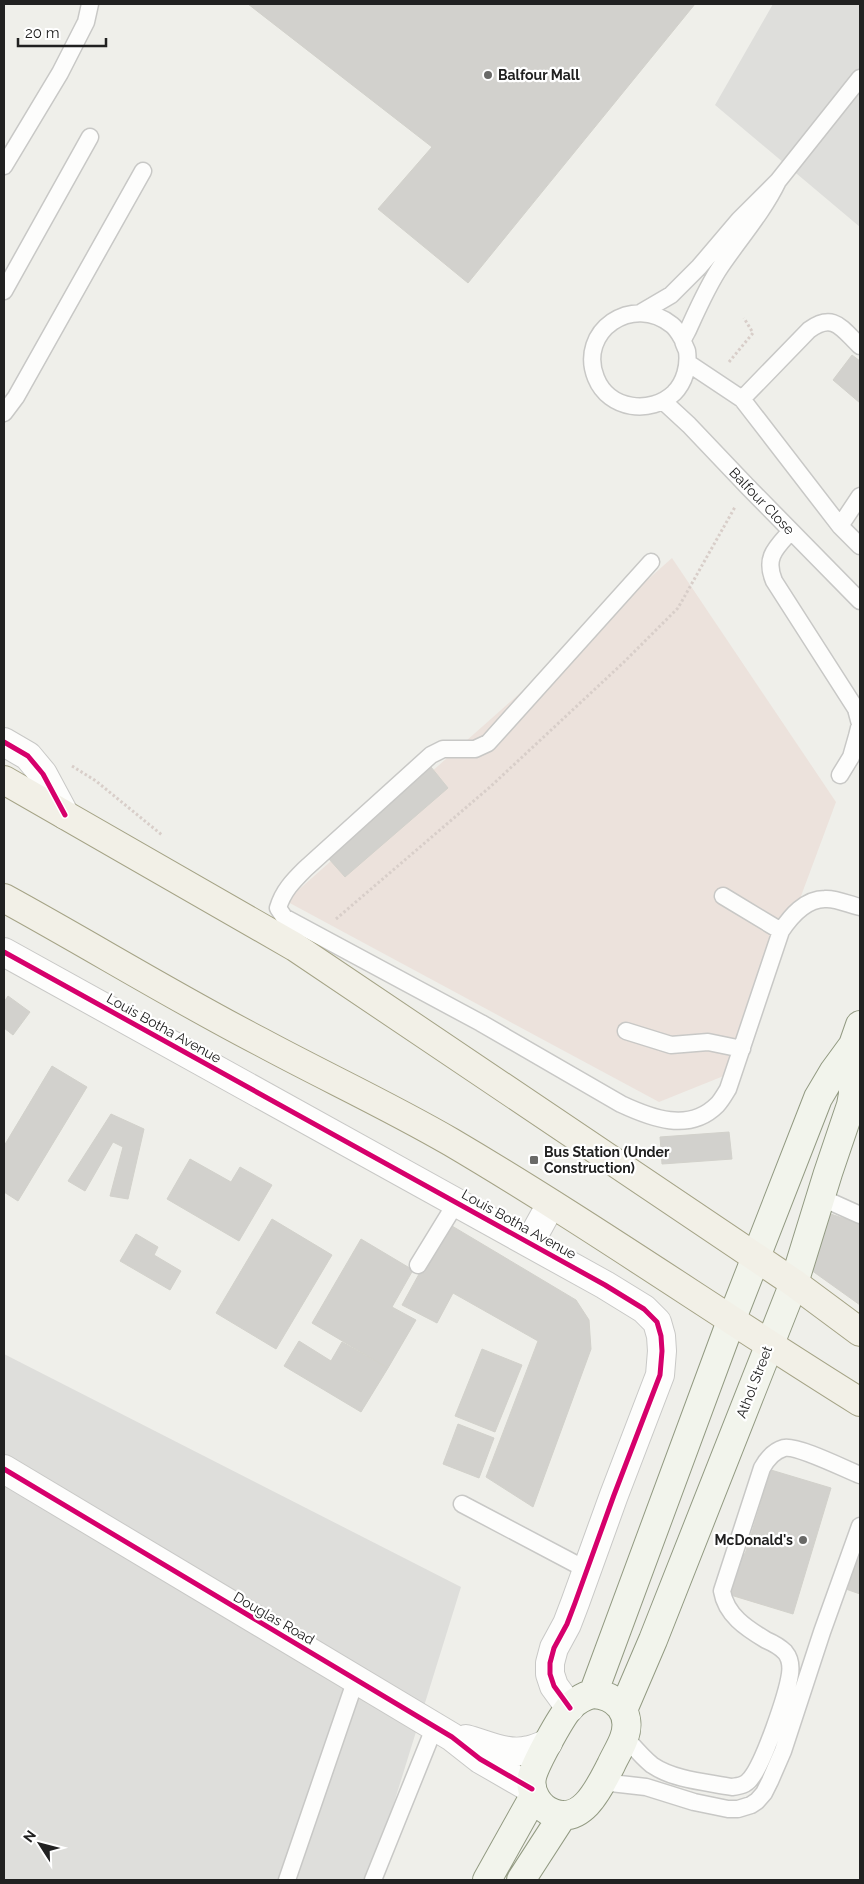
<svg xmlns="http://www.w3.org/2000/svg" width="864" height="1884" font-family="Raleway,sans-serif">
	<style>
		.residential { fill: #dededb }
		.commercial { fill: #ece2dc }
		.building { fill: #d2d1cd; stroke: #d2d1cb }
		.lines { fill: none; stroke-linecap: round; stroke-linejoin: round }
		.lane-casing { stroke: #c8c8c6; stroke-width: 19 }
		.street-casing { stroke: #c8c8c6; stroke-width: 30 }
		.secondary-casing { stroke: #929a82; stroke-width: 30 }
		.primary-casing { stroke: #a5a386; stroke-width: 30 }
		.path { stroke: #d8cec9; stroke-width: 3; stroke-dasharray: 2.5 2.5; stroke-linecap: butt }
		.lane { stroke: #fdfdfc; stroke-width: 16 }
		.street { stroke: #fdfdfc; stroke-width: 28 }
		.secondary { stroke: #f2f4ec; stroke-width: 28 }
		.primary { stroke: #f2f0e7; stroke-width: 28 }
		.cycleway-casing { stroke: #fff; stroke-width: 8 }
		.cycleway { stroke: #d6006c; stroke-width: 5 }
		.poi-dot { fill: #696967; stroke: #fff; stroke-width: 2 }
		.labels { text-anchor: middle; stroke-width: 4.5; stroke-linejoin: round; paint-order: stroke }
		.poi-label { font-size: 14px; font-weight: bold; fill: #212121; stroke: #fff; text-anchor: start }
		.street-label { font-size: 14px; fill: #212121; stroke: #fff }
	</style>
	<rect width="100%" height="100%" fill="#efefea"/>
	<!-- residential -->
	<path class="residential" d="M773,4H860V227L715,105Z
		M4,1354L461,1587L370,1880H4Z"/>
	<!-- commercial -->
	<path class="commercial" d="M672,558L836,802L736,1071L659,1102L286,901Z"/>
	<!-- building -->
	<path class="building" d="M248,4H695L468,283L378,209L432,147Z
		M852,355L860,361V403L833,380Z
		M431,767L448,788L345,877L329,859Z
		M8,996L30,1012L13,1035L4,1028V1002Z
		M52,1066L87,1087L18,1201L4,1192V1146Z
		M111,1114L144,1129L128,1199L110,1196L123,1147L113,1142L85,1191L68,1181Z
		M729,1132L732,1159L662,1164L660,1137Z
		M190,1159L231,1182L240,1167L272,1185L239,1241L167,1199Z
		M822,1211L860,1224V1305L804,1265Z
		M272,1219L332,1255L276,1349L216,1313Z
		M447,1223L576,1300L589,1320L591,1349L533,1507L486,1477L538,1341L453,1293L437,1323L402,1305Z
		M136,1234L158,1247L154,1255L181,1271L170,1290L120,1261Z
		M361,1239L413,1270L392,1307L416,1320L388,1368L312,1323Z
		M299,1341L331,1361L342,1342L388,1368L361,1412L284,1366Z
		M482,1349L522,1365L495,1432L455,1416Z
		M458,1424L494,1438L479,1478L443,1464Z
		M771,1470L831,1488L793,1614L724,1593L737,1551L745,1554Z
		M860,1538V1594L840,1587Z"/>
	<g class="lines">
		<!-- lane casing -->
		<g class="lane-casing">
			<path id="lane" d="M4,166L60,73L86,22L90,4
				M4,291L90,137
				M642,312L671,295L699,267L739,220L778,181L860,78
				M683,340C680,335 677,329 672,325C633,293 577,331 596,378C609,410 651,415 674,393C685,382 689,365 687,351C686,348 683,343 683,340C684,337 687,332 688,330C698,308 708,285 721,266C740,238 763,212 778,181
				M688,363L742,399L840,526L860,546
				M742,399L809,330C834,312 842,329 860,346
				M663,401L689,425L747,486L860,601
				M4,413L16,397L143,171
				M840,526L860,496
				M791,531C776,548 764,557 774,581L856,709L860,724L857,736L851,757L840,775
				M651,562L488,743L475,749H443L431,755L305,869C293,881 283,891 278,908L284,917L481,1023L621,1104C651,1118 689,1133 717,1105C721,1101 725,1094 728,1089L781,931C791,916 805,899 825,899C836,898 850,905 860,907
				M723,896L781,931
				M626,1031L671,1045L708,1042L742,1049
				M820,1197L860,1215
				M418,1265L456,1203
				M462,1504L587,1570
				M625,1737C633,1746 642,1757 652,1765C674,1780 706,1782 732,1787C740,1786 746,1785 751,1778C764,1762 787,1695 790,1674C791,1667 790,1658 785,1652C780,1647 773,1643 766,1640C746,1628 726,1615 722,1591L762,1468C767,1459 773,1451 784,1448C797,1445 845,1469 860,1475
				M602,1782L646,1787L694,1802L728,1809H738L751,1805L757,1801L764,1793L770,1781L783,1751L822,1632L860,1526
				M287,1880L356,1679
				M373,1880L435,1726"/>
		</g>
		<!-- street casing -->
		<g class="street-casing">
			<path id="street" d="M4,742L28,756L43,774L65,815
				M4,952L605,1285L644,1309L657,1322L661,1336L662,1351L660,1375L614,1495L575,1603L567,1624L554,1648L550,1663V1674L554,1686L570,1708
				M530,1242L551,1204
				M4,1469L452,1737L480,1759L532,1789
				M466,1739C486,1744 508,1756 529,1750C535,1749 541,1746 548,1743"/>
		</g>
		<!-- secondary casing -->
		<g class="secondary-casing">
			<path id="secondary" d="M593,1694L731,1321L818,1098L834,1071L853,1045
				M593,1694C616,1695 633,1713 624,1738C621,1747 615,1756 611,1765C600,1786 583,1825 553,1813C539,1808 529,1792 532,1777C535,1764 561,1717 570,1707C577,1700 583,1696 593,1694Z
				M623,1710L653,1640L794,1283L828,1173L851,1105L853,1094V1045L860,1025
				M487,1880L534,1796
				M521,1880L563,1815"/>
		</g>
		<!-- primary casing -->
		<g class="primary-casing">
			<path id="primary" d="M4,780L295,947L794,1283L860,1332
				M4,898C90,945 174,997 261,1042C324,1076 389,1106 451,1142C590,1224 723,1317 860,1402"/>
		</g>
		<!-- path -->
		<path class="path" d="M729,362L753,333L744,318
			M72,766L96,781L162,835
			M336,919L490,787L624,662L678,608L735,507"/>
		<!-- lane -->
		<use href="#lane" class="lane"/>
		<!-- street -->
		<use href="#street" class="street"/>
		<!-- secondary -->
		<use href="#secondary" class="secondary"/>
		<!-- primary -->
		<use href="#primary" class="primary"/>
		<!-- cycleway casing -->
		<g class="cycleway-casing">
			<path id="cycleway" d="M4,742L28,756L43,774L65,815
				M4,952L605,1285L644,1309L657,1322L661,1336L662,1351L660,1375L614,1495L575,1603L567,1624L554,1648L550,1663V1674L554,1686L570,1708
				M4,1469L452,1737L480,1759L532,1789"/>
		</g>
		<!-- cycleway -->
		<use href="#cycleway" class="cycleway"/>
	</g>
	<!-- markers -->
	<g class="poi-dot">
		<circle cx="488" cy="75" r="5"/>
		<rect x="529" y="1155" width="10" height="10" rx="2.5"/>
		<circle cx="803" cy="1540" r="5"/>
	</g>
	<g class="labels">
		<!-- poi labels -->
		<g class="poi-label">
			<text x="498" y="80">Balfour Mall</text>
			<text x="544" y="1157">Bus Station (Under<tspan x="544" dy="16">Construction)</tspan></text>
			<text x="793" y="1545" text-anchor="end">McDonald's</text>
		</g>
		<!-- street labels -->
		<g class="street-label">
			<text transform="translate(762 501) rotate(46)" y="5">Balfour Close</text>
			<text transform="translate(164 1028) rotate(29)" y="5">Louis Botha Avenue</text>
			<text transform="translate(519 1224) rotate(29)" y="5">Louis Botha Avenue</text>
			<text transform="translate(754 1382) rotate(-69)" y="5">Athol Street</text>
			<text transform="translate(274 1618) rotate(30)" y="5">Douglas Road</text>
		</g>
	</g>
	<!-- border -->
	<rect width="864" height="1884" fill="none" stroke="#212121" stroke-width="10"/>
	<!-- north arrow -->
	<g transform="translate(40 1844) rotate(306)" stroke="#ffffff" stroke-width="4" paint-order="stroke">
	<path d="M0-4L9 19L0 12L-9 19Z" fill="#212121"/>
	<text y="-8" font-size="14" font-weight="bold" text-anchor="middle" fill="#212121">N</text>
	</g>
	<!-- scale -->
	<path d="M18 38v8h88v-8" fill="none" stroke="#212121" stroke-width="2.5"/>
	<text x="25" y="38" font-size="15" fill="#212121" stroke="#ffffff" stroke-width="4" paint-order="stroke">20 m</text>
</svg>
